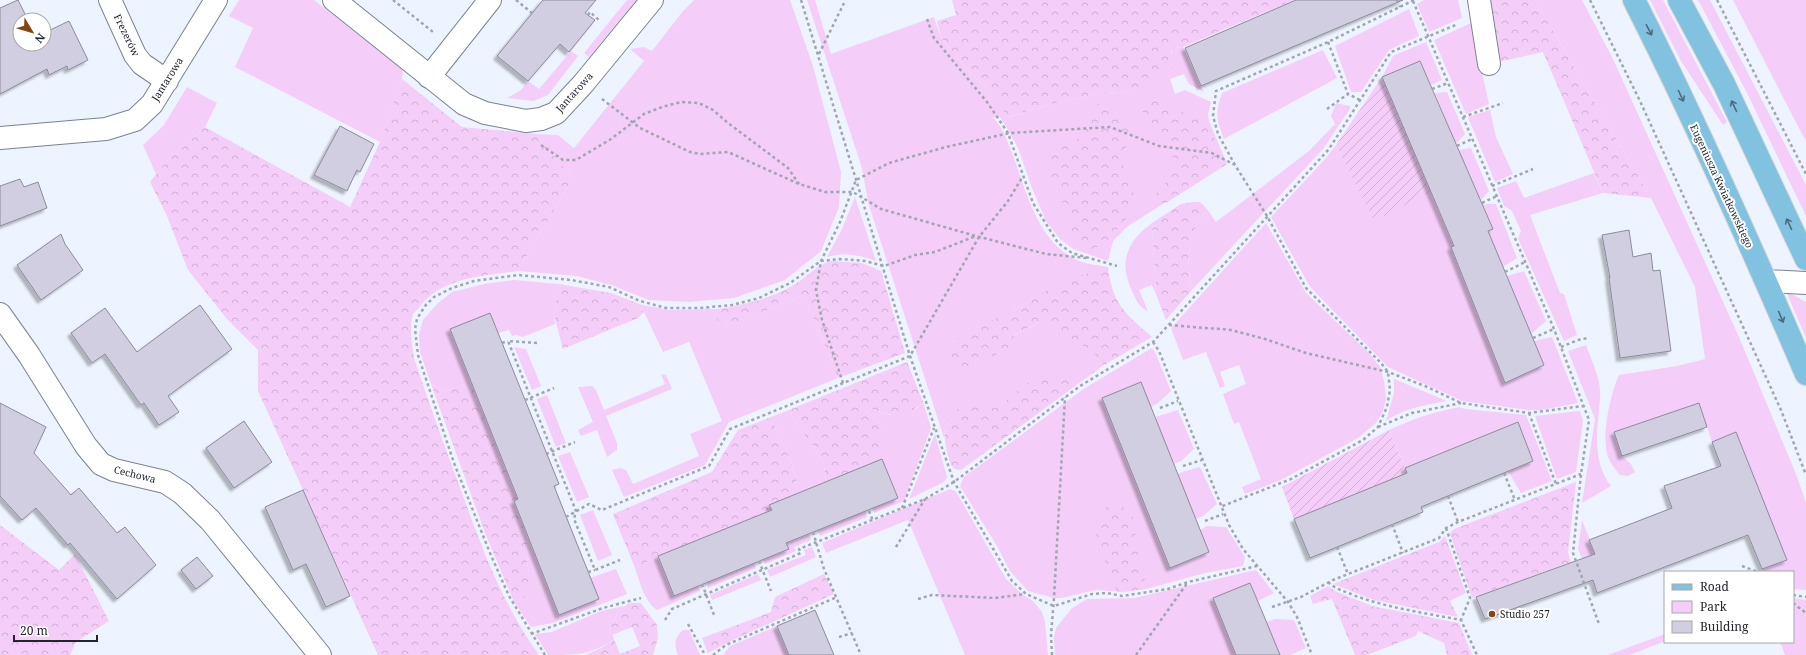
<svg xmlns="http://www.w3.org/2000/svg" width="1806" height="655" font-family="'Noto Serif',serif">
	<style>
		.green { fill: #f4cdf8 }
		.forest { fill: url(#forest-crowns) }
		.garden { fill: url(#garden-furrows) }
		.building { fill: #d1cee1; stroke: #8d8a9c; filter: url(#shadow) }
		.lines { fill: none; stroke-linecap: round; stroke-linejoin: round }
		.minor-casing { stroke: #798292; stroke-width: 24 }
		.major-casing { stroke: #d3d3d5; stroke-width: 24 }
		.path { stroke: #a0a5af; stroke-width: 2.5; stroke-dasharray: 3 3; stroke-linecap: butt }
		.minor { stroke: #fff; stroke-width: 22 }
		.major { stroke: #80c2e0; stroke-width: 22 }
		.oneway { stroke: #4c6c7d }
		.poi-dot { fill: #85440f; stroke: #fff; stroke-width: 1.5 }
		.labels { text-anchor: middle; stroke-width: 4; stroke-linejoin: round; paint-order: stroke }
		.street-label { font-size: 10px; fill: #22252c; stroke: #fff }
		.poi-label { font-size: 10px; fill: #22252c; stroke: #fff; text-anchor: start }
	</style>
	<defs>
		<pattern id="forest-crowns" width="20" height="18" patternUnits="userSpaceOnUse"><rect width="20" height="18" fill="#f4cdf8"/><path d="M2 6a3 3 0 1 1 6 0M12 15a3 3 0 1 1 6 0" fill="none" stroke="#d1b0d5"/></pattern>
		<pattern id="garden-furrows" width="10" height="10" patternUnits="userSpaceOnUse"><rect width="10" height="10" fill="#f4cdf8"/><path d="M-1 1l2-2M0 10L10 0M9 11l2-2" fill="none" stroke="#d1b0d5"/></pattern>
		<filter id="shadow"><feDropShadow dx="-3.5" dy="3.5" stdDeviation="1" flood-color="#0004"/></filter>
	</defs>
	<rect width="100%" height="100%" fill="#eef4ff"/>
	<!-- green -->
	<path class="green" d="M239,0H314L403,70L402,79L380,142L235,67L253,28L229,16Z
		M627,0H636L589,57L584,53Z
		M694,0H790L813,66L841,172L839,207L821,251L785,280L734,298L689,302L649,300L611,285L577,276L518,271L573,178L536,134L558,135L574,148L644,61L630,49L644,47L652,51L683,11Z
		M807,0H815L831,54L934,17L941,38L967,69L991,93L1009,117L1055,103L1096,94L1133,91L1172,53L1171,48L1183,47L1201,87L1204,92L1189,84L1184,74L1170,79L1175,94L1185,90L1211,102L1208,114L1209,121L1227,164L1128,226L1113,241L1108,261L1073,249L1060,239L1046,221L1032,188L1018,148L1010,133L1000,117H993C998,123 1003,130 1006,138C1024,177 1031,235 1073,258C1084,264 1096,265 1108,267L1037,296L1015,310L995,320L957,364L1074,305L1104,365L1084,376L944,430V438L868,202L862,168Z
		M1424,0H1458L1462,18L1429,32L1417,4Z
		M1535,0H1582L1613,59L1739,337L1796,474L1806,503V590L1793,589V572H1764L1762,569L1786,560L1736,432L1712,442L1699,403L1614,432L1622,456L1631,464L1635,472L1628,476L1620,475C1615,469 1611,464 1608,457C1601,436 1610,395 1619,375L1677,366L1705,359L1695,287L1651,198Z
		M1650,0H1663L1727,122L1723,125L1681,61Z
		M1698,0H1710L1806,185V216L1746,91Z
		M1733,0H1806V141L1803,136Z
		M1409,9L1419,36L1389,50L1361,92H1351L1335,46Z
		M1471,23L1489,104L1466,114L1434,40Z
		M1426,42L1442,80L1431,85L1420,61L1382,77L1393,56Z
		M1323,50L1337,78L1224,139C1216,118 1215,114 1222,93Z
		M571,51L578,56L548,95L533,101L507,98L521,90L528,81L539,89Z
		M187,87L217,103L205,127L165,163L156,174L143,145L164,125Z
		M1447,92L1465,134L1456,144L1435,93Z
		M1336,103L1350,106V109L1323,149L1191,291C1189,272 1186,250 1194,231C1197,223 1202,216 1207,209L1216,222L1309,151L1335,124L1331,116Z
		M1490,110L1496,137L1513,174L1495,182L1468,117Z
		M1336,145L1374,220L1431,192L1454,246L1451,247L1505,382L1544,365L1534,341L1552,337L1578,403L1541,410H1528L1462,401L1388,367L1315,292L1309,285L1271,217L1326,158Z
		M1471,148L1489,191L1481,200L1459,150Z
		M1594,173L1603,193L1530,215L1560,293L1564,294L1577,335L1564,341L1518,238L1521,231L1512,211L1504,206L1497,188L1516,181L1524,198Z
		M855,197L876,261C860,255 845,252 827,257L842,229Z
		M1488,204H1496L1517,258L1503,267L1488,231L1493,229L1483,205Z
		M1152,223L1156,294L1152,285L1139,290L1148,311C1140,308 1137,302 1134,295C1118,264 1125,243 1152,223Z
		M1266,223L1306,293L1370,354L1380,367L1384,381L1386,399L1383,411L1376,423L1358,438L1281,480L1245,494L1242,487L1261,479L1239,422L1234,424L1223,394L1246,384L1239,365L1220,372L1225,386L1220,388L1206,352L1183,360L1171,328Z
		M1524,271L1546,321L1531,334L1507,276Z
		M514,280L559,284L554,315L555,324L523,337L516,335L512,336L509,330L498,333L490,313L450,329L471,382L446,391L431,384L420,352L419,335L423,320L438,303L452,292L484,284Z
		M1786,291L1806,302V338Z
		M804,295L838,378L729,422L705,465L624,497L612,470L620,468L626,470L633,484L699,456L690,434L722,421L689,342L663,352L644,312L641,310L642,305L669,310L718,309L716,315L726,326Z
		M1586,345C1591,359 1599,375 1600,390C1601,397 1599,404 1599,411C1596,437 1594,464 1611,486L1582,503L1595,419L1568,351Z
		M514,347L526,349L541,386L532,390Z
		M1152,348L1155,352L1171,391L1158,403L1151,407L1141,383L1102,398L1170,568L1209,552L1200,530L1207,526L1226,527L1245,557L1243,566L1205,573L1146,589L1124,592L1096,590L1061,598H1054L1039,594L1028,591L1010,571L997,546L960,486L964,477L1085,388Z
		M661,374L666,375L672,389L606,416L617,443V450L607,457L597,430L581,436L578,430L593,422L578,387L592,386L596,390L604,410L665,384Z
		M1394,379L1447,401C1424,405 1405,408 1386,421L1394,393Z
		M547,395L566,443L556,447L537,399Z
		M923,402L931,428L904,501L874,513L872,508L898,497L882,459V426L874,417L863,410L868,408L890,415L916,409Z
		M1459,407L1465,409L1526,415L1552,481L1521,493L1508,471L1533,461L1517,422L1405,468L1389,430C1412,419 1434,412 1459,407Z
		M789,410L799,429L813,445L824,465L826,482L798,493C797,482 795,470 790,460C784,445 776,432 771,417Z
		M1178,410L1194,449L1181,461L1174,464L1155,417Z
		M1580,411L1583,421L1576,472L1557,479L1535,416Z
		M935,434L947,477L944,482L909,499Z
		M570,452L589,497L577,502L558,456Z
		M1200,467L1217,504L1203,516L1196,519L1178,474L1185,471Z
		M950,489L955,491L958,495L1006,579L1023,595L1033,601L1042,612L1045,622L1048,655H965L908,520L826,553L822,543Z
		M593,510L612,555L598,561L580,515Z
		M865,511L867,517L820,536L818,530Z
		M1582,520L1600,565L1587,570L1578,549Z
		M809,534L811,540L794,547L796,551L765,564L763,559L786,543Z
		M528,536L559,615L590,578L616,569L627,594L553,623L531,627L514,602L523,598L529,572L526,557Z
		M812,547L816,557L770,577L767,570L806,555L804,550Z
		M658,556L674,596L698,586L700,591L657,610C644,601 640,582 635,568Z
		M754,563L756,568L708,588L707,582Z
		M1256,570L1274,593L1258,601L1250,583L1213,598L1236,655H1055L1054,638L1056,628L1072,608L1087,599L1134,598Z
		M758,574L761,580L712,600L710,595Z
		M1793,598L1806,600V655H1785L1780,642H1793Z
		M624,606L616,616L610,628L614,639C591,655 576,655 548,655L535,634L552,632L601,611Z
		M1275,619L1294,620L1306,648L1290,655H1280L1266,622Z
		M777,626L789,655H723L730,646Z
		M683,630H689L700,655H678C674,645 674,638 683,630Z
		M1665,634V641L1630,655H1608Z"/>
	<!-- forest -->
	<path class="forest" d="M952,0H1294L1183,47L1171,48L1172,69L1133,91L1096,94L1055,103L1008,117L991,93L967,69L941,38L937,21L956,15Z
		M1485,0H1535L1651,198L1603,193L1543,52L1494,63Z
		M402,79L462,127L536,134L573,178L518,271C484,276 444,277 421,305C419,308 415,311 413,314C409,327 412,345 414,358C429,403 445,448 462,493C483,551 503,605 539,655H378L258,391V350L227,319L188,270L167,216L150,182L165,163L205,127L350,207L380,142Z
		M1153,98L1176,110L1192,115L1201,122L1217,142L1227,164L1166,203H1159L1154,196L1165,184L1174,169L1172,151L1167,136L1152,123L1139,107L1144,99Z
		M1098,103L1116,106L1133,128L1122,159L1125,173L1134,194L1131,214L1104,244L1092,249L1083,245L1069,233V217L1051,176V144L1068,143L1084,136L1090,115Z
		M1193,202H1200L1207,209C1202,216 1197,223 1194,231C1186,250 1189,272 1191,291L1166,320L1156,294L1152,223L1181,204Z
		M831,261L862,263L881,271L905,353L838,378L804,295L726,326L718,322L716,315L718,309C745,304 772,299 795,284C807,277 818,264 831,261Z
		M1108,267C1112,303 1125,314 1152,337L1104,365L961,470C955,470 953,468 950,463C942,431 938,419 970,401C977,404 985,410 993,408C1011,403 1021,381 1039,378C1044,377 1050,378 1054,378C1073,378 1088,374 1104,365L1094,353L1084,346L1060,339L1044,323L1040,322L1014,335C1008,354 1001,353 984,358C978,360 972,364 967,367L956,364L952,359L950,349L955,340L970,330L1015,310L1037,296L1070,279Z
		M559,284L611,293L642,305L641,310L644,312L638,318L563,349L554,315Z
		M907,362L923,402C914,411 901,418 888,414C879,412 871,407 863,410L874,417L882,426V459L826,482L824,465L813,445L799,429L789,410Z
		M471,382L518,499L514,501L528,536L526,557L532,588L527,596L514,602L485,533L431,384L446,391Z
		M771,417C776,432 784,445 790,460C795,470 797,482 798,493L770,505L772,510L658,556L635,568L613,514L712,472L738,430Z
		M1576,482L1568,553L1571,562L1472,598L1450,533L1454,529Z
		M1108,505L1122,506L1133,516L1138,555L1144,571L1146,589L1118,592L1113,585L1093,525Z
		M0,525L59,570L75,554L109,621L76,642L70,655H0Z
		M1445,536L1466,593L1450,601L1458,617L1374,600L1333,584L1439,542Z
		M824,574L834,594L735,639L708,653L702,638L771,612L775,597Z
		M1328,586L1335,591L1372,606L1459,623L1472,655H1447L1444,643L1418,631L1416,636L1367,655H1355L1332,599L1313,604L1310,596Z
		M630,603H641L657,625L658,638L653,655H585L601,648L614,639L620,654L640,646L632,627L612,635L610,628C615,618 619,608 630,603Z"/>
	<!-- garden -->
	<path class="garden" d="M1382,77L1431,192L1374,221L1336,145Z
		M1389,430L1407,473L1294,519L1282,487Z"/>
	<!-- building -->
	<path class="building" d="M18,0L28,20H20V44H44V33L69,21L88,60L68,70L67,66L49,75L47,69L0,94V8Z
		M543,0H596L585,13L595,20L569,52L560,44L528,81L497,56Z
		M1296,0H1403L1201,86L1185,48Z
		M1420,61L1493,229L1488,231L1544,365L1505,383L1451,247L1454,246L1382,77Z
		M340,126L374,144L360,172L357,170L347,191L314,175Z
		M20,179L24,187L38,182L47,208L0,226V186Z
		M1629,230L1633,257L1651,253L1653,271L1660,270L1671,351L1620,358L1609,278H1610L1602,235Z
		M61,234L65,244L83,270L41,300L17,265Z
		M200,305L232,349L168,396L179,412L159,425L144,403L141,405L105,354L92,363L71,333L105,308L137,352Z
		M490,313L559,484L554,486L599,599L559,615L514,501L518,499L450,329Z
		M1141,382L1209,552L1170,568L1102,398Z
		M0,403L46,427L34,453L71,495L79,488L117,533L125,527L156,565L117,599L70,543L68,545L36,508L22,520L0,496Z
		M1699,403L1707,427L1622,456L1614,432Z
		M244,421L272,462L234,488L206,448Z
		M1518,422L1533,461L1421,507L1423,512L1310,558L1294,519L1407,473L1405,468Z
		M1736,432L1787,560L1762,569L1748,535L1597,593L1593,580L1485,619L1476,597L1595,554L1589,540L1672,508L1664,486L1721,466L1712,442Z
		M882,459L898,498L786,543L789,549L674,596L658,556L772,510L769,505Z
		M303,490L350,596L326,607L306,564L293,570L265,507Z
		M197,557L213,576L196,589L181,570Z
		M1250,583L1264,616L1280,655H1236L1213,598Z
		M815,610L834,655H789L777,626Z"/>
	<g class="lines">
		<!-- minor casing -->
		<g class="minor-casing">
			<path id="minor" d="M110,0L135,55L142,64L167,81
				M334,0L464,104L485,113L526,121L541,119L556,113L583,84L652,0
				M1479,0L1489,64
				M429,77L490,0
				M0,138L106,129L135,120L152,104L216,0
				M1766,281L1806,283
				M0,314L29,355L86,446L101,464L114,470L165,482L182,493L210,520L320,655"/>
		</g>
		<!-- major casing -->
		<g class="major-casing">
			<path id="major" d="M1634,0C1696,122 1752,248 1806,374
				M1679,0L1724,84L1806,259"/>
		</g>
		<!-- path -->
		<path class="path" d="M393,0L433,32
			M516,0L532,13
			M801,0L910,356L954,482L1012,581L1026,594L1054,606L1092,594L1107,593L1122,596L1168,589L1188,582L1257,566
			M1397,0L1400,7
			M1590,0L1640,101L1781,410L1806,475
			M1717,0L1806,174
			M1413,1L1554,329L1589,420L1581,474L1573,553L1599,624
			M588,15L590,12L600,21
			M927,19L934,38L987,102L1008,133L1033,203L1058,243L1072,253L1117,266
			M1328,42L1348,94
			M819,54L844,3
			M1432,89L1448,83
			M602,99L640,128L690,152L700,154L728,152L799,184L825,192H853L881,209L976,236L1046,254L1087,258
			M1327,109L1348,94L1360,100
			M1463,117L1503,103
			M541,145L563,160H576L611,139L644,114L662,107L681,102L699,103L713,110L728,123L788,168L799,184
			M1457,146L1472,139
			M1235,165L1218,134L1213,116L1216,91L1328,42L1414,0
			M1492,186L1533,169
			M1482,203L1497,196
			M1505,272L1525,262
			M1169,325L1231,330L1265,339L1306,353L1388,372L1425,386L1461,403L1529,413L1583,406
			M1533,338L1554,329
			M1153,342L1159,351L1229,525L1243,549L1288,602L1297,617L1312,655
			M502,343L508,341
			M537,343L508,341L576,511L574,519L595,570L620,560
			M1561,347L1578,340L1588,338
			M843,383L822,320L816,290L821,261L840,222L856,180L889,163L946,147L1010,133L1110,127L1159,146L1212,153L1235,165L1267,216L1306,288L1381,363L1388,372L1390,390L1387,407L1378,427L1363,440L1291,479L1220,507
			M525,400L554,388
			M1160,408L1178,401
			M1529,413L1556,484
			M1378,427L1412,413L1461,403
			M546,454L575,442
			M1183,466L1202,460
			M1504,473L1515,500
			M1448,496L1458,522
			M902,508L934,428
			M869,511L873,521
			M566,517L589,504L602,510L709,466L730,429L910,356L979,237L1008,201L1023,176
			M1205,521L1223,514
			M1392,524L1403,553
			M1446,528L1470,598L1461,620
			M813,532L824,569L861,655
			M896,547L925,499
			M1337,547L1348,574
			M759,561L771,591
			M1742,566L1758,572
			M588,572L595,570
			M1328,582C1335,589 1344,591 1353,595C1388,608 1425,613 1461,620L1477,655
			M702,584L714,615
			M1793,595L1806,597
			M918,599L932,595L995,598L1025,594
			M1793,603L1806,613
			M1272,607L1301,597L1333,580L1439,538L1446,528L1458,522L1581,474
			M665,620L672,609L801,553L799,549L925,499L954,482L1080,386L1153,342L1329,149L1391,52L1458,24
			M688,624L705,655
			M531,634L603,608L641,598
			M839,637L852,633
			M545,655L509,596L490,553L454,463L418,355L415,329L417,319L425,306L434,297L452,288L474,281L518,275L571,280L609,287L640,301L666,308H700L732,305L759,298L790,283L821,261L840,259L865,261L884,266L915,255L935,252L976,236
			M713,655L726,645L837,597
			M1052,655L1051,635L1054,598L1065,397
			M1136,655L1188,582"/>
		<!-- minor -->
		<use href="#minor" class="minor"/>
		<!-- major -->
		<use href="#major" class="major"/>
	</g>
	<!-- one-way arrows -->
	<defs><path id="oneway-shaft" d="M-6 0H5M1.5-3L5.5 0L1.5 3" fill="none" stroke-width="1.6" stroke-linecap="round" stroke-linejoin="round"/></defs>
	<g class="oneway">
		<use href="#oneway-shaft" transform="translate(1649 30) rotate(63)"/>
		<use href="#oneway-shaft" transform="translate(1681 96) rotate(65)"/>
		<use href="#oneway-shaft" transform="translate(1734 106) rotate(-115)"/>
		<use href="#oneway-shaft" transform="translate(1789 224) rotate(-115)"/>
		<use href="#oneway-shaft" transform="translate(1781 317) rotate(67)"/>
	</g>
	<!-- markers -->
	<circle class="poi-dot" cx="1492" cy="614" r="4"/>
	<g class="labels">
		<!-- street labels -->
		<g class="street-label">
			<text transform="translate(127 35) rotate(64)" y="4">Frezerów</text>
			<text transform="translate(167 79) rotate(-58)" y="4">Jantarowa</text>
			<text transform="translate(574 92) rotate(-48)" y="4">Jantarowa</text>
			<text transform="translate(1722 186) rotate(65)" y="4">Eugeniusza Kwiatkowskiego</text>
			<text transform="translate(135 474) rotate(14)" y="4">Cechowa</text>
		</g>
		<!-- poi labels -->
		<g class="poi-label">
			<text x="1500" y="618">Studio 257</text>
		</g>
	</g>
	<!-- legend -->
	<rect x="1664" y="571" width="130" height="72" fill="#ffffff" stroke="#a7a8ab"/>
	<rect x="1672" y="584" width="20" height="6" fill="#80c2e0" stroke="#a7a8ab"/>
	<text x="1700" y="591" font-size="12" fill="#22252c">Road</text>
	<rect x="1672" y="601" width="20" height="12" fill="#f4cdf8" stroke="#a7a8ab"/>
	<text x="1700" y="611" font-size="12" fill="#22252c">Park</text>
	<rect x="1672" y="621" width="20" height="12" fill="#d1cee1" stroke="#a7a8ab"/>
	<text x="1700" y="631" font-size="12" fill="#22252c">Building</text>
	<!-- north arrow -->
	<g transform="translate(32 32) rotate(128)"><circle r="19" fill="#ffffff" stroke="#a7a8ab"/>
	<path d="M0-3L7 15L0 10L-7 15Z" fill="#85440f"/>
	<text y="-6" font-size="11" font-weight="bold" text-anchor="middle" fill="#22252c">N</text>
	</g>
	<!-- scale -->
	<path d="M14 635v6h83v-6" fill="none" stroke="#22252c" stroke-width="2"/>
	<text x="20" y="635" font-size="12" fill="#22252c" stroke="#ffffff" stroke-width="3" paint-order="stroke">20 m</text>
</svg>
